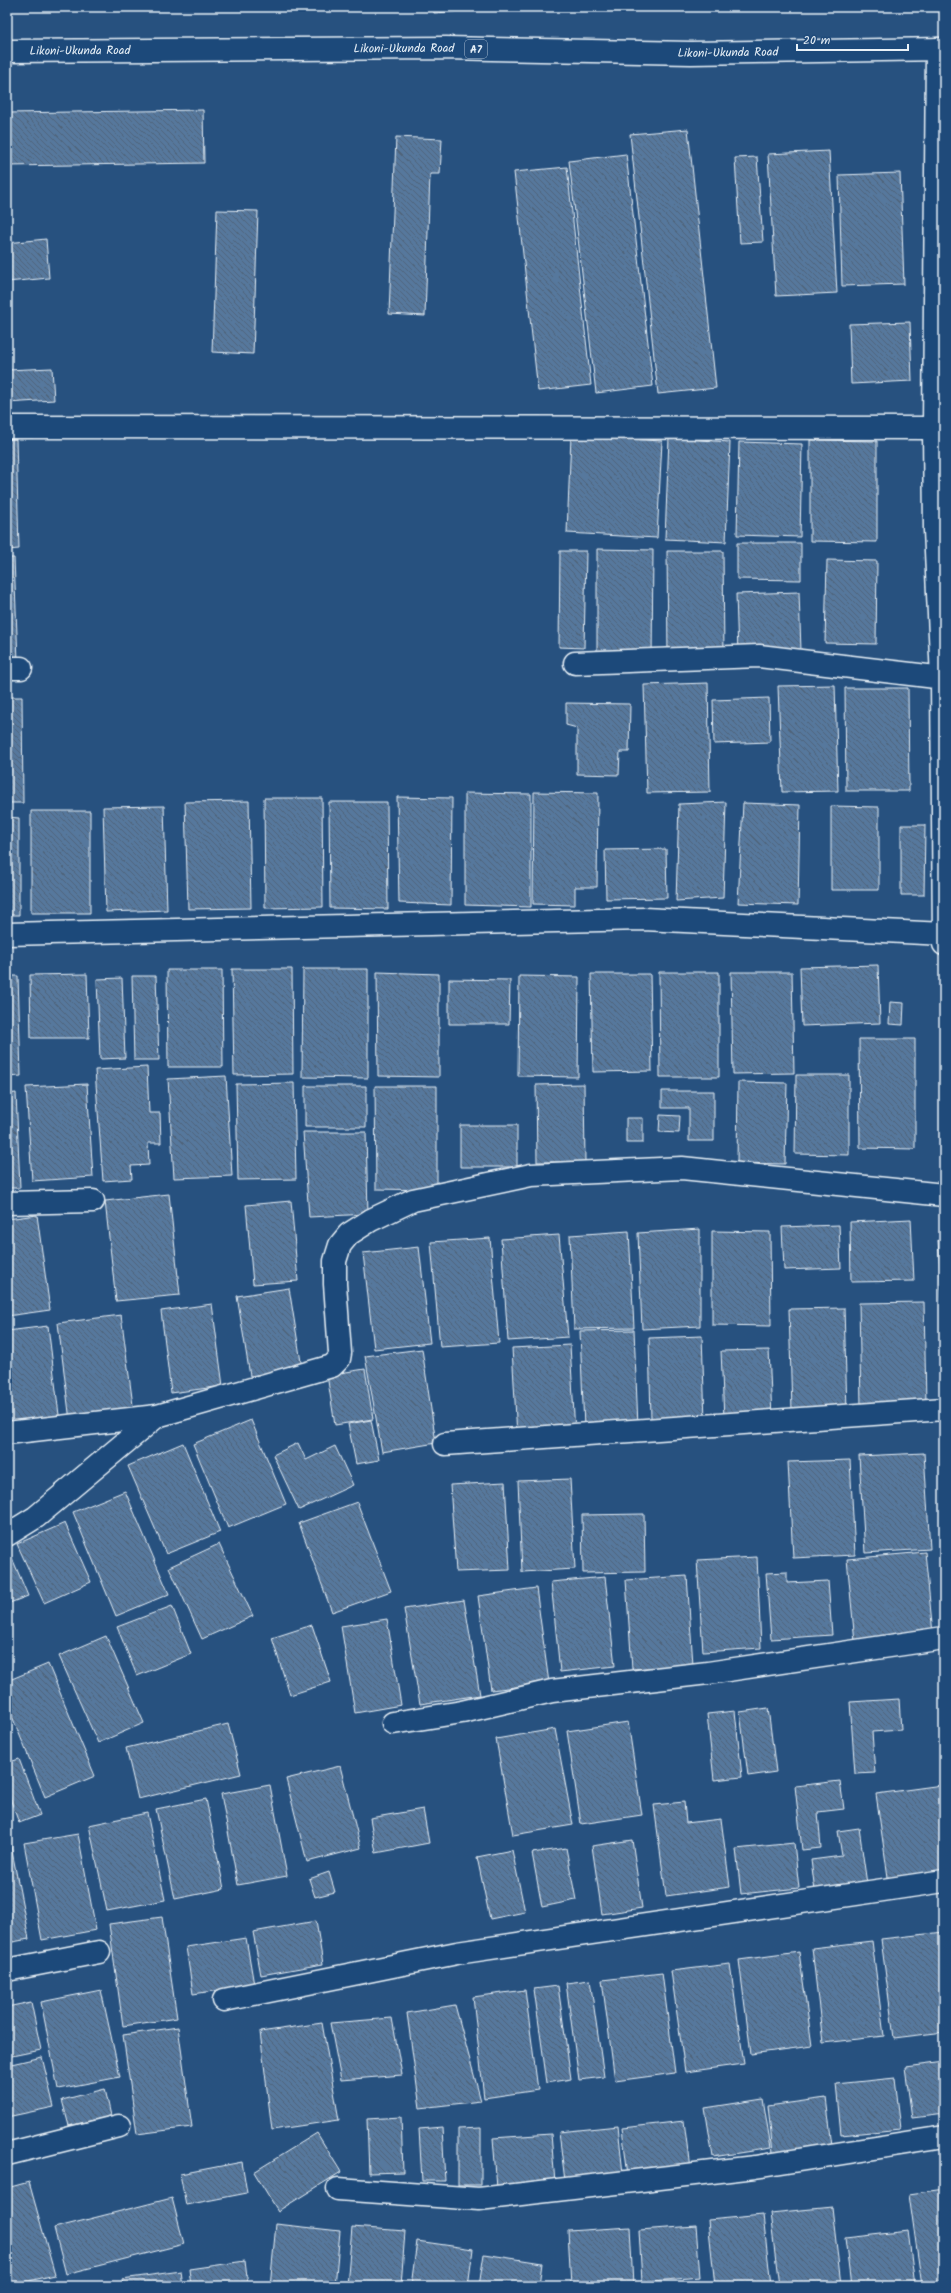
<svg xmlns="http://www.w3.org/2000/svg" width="951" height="2293" font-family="Kalam,sans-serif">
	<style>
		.building { fill: url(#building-back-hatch); stroke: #e8f1f8 }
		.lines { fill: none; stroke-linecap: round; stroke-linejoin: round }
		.minor-casing { stroke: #e8f1f8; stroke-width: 25 }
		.highway-casing { stroke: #e8f1f8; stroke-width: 25 }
		.minor { stroke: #1f4a7a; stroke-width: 22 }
		.highway { stroke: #1f4a7a; stroke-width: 22 }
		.labels { text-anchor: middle; stroke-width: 3; stroke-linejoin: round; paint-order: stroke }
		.shield { fill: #1f4a7a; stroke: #acbfd2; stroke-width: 1 }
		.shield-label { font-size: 11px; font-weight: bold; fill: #e8f1f8 }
		.street-label { font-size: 12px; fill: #e8f1f8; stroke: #1f4a7a }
	</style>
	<defs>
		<pattern id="building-back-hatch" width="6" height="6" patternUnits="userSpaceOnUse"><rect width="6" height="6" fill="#57789d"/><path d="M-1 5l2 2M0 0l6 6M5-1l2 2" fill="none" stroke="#4f6278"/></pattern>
	</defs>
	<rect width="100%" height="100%" fill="#27517f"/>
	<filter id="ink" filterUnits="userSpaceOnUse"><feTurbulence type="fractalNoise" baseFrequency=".025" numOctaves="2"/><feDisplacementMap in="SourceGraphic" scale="8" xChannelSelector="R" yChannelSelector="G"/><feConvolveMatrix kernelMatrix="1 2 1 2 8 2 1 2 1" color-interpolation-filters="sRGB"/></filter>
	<g filter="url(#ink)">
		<!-- building -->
		<path class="building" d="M433,7H494V9L434,13Z
			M203,110L204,163L7,166V113Z
			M688,129L716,388L658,394L630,134Z
			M396,137L442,139L440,174H430L425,316L389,314Z
			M829,151L837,293L776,296L768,154Z
			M626,154L653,386L596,393L569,161Z
			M757,157L763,242L740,243L735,158Z
			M567,167L591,385L538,391L514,172Z
			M900,173L904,284L842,286L839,175Z
			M217,210L258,211L253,354L212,352Z
			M46,239L49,278L7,282V243Z
			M910,322L912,381L851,384L849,324Z
			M52,368L54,400L7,403V370Z
			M571,436L662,441L657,538L567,533Z
			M669,438L730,442L726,542L665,539Z
			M16,439L19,549L7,550V440Z
			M810,440L877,441V542L810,541Z
			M739,442L802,444L800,537L737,535Z
			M737,543H801V580L737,579Z
			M597,549L653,550L652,658L597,657Z
			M560,551H586L584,648L559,647Z
			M667,551H723L724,657H668Z
			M7,558H14L18,661H7Z
			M827,560L877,561L876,644L825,643Z
			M799,592L801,651L738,654L736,594Z
			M708,683L710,792L647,793L644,685Z
			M835,685L838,791L782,792L778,686Z
			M845,688H908L909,791H846Z
			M7,697H22L23,803H7Z
			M769,698L770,742L714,744L713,700Z
			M566,703L630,704L629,752H620L619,775L577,774V728L566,725Z
			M534,792L598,793L597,887H575V905L533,904Z
			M465,793L531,794V907L465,905Z
			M397,797L452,798L451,905L399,903Z
			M264,798H322L323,907L265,908Z
			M249,801L251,908L188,909L185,802Z
			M329,802H387L388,909L330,908Z
			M726,802L723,898L676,901L679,804Z
			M743,803L800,805L798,905L738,903Z
			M164,806L167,910L106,912L103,807Z
			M831,806L879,807V890H831Z
			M31,811H90V913H31Z
			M7,817L19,818V915H7Z
			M901,825H925L924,895H901Z
			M666,849L667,898L606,899L605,850Z
			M878,965L880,1023L802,1026L800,967Z
			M232,969H292L293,1074L234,1075Z
			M303,969H368V1078L302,1077Z
			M167,970H222L223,1067H168Z
			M377,972L439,974V1077L378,1076Z
			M659,972H719V1077H660Z
			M731,972H792L794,1073L733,1074Z
			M87,974L89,1038H31L30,975Z
			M591,974H650L652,1071L593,1072Z
			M7,976H18L21,1076L7,1077Z
			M132,976H156L159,1060H134Z
			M519,976L579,977L578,1077L518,1076Z
			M122,978L125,1058L100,1059L97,979Z
			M449,979L510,980L509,1024H449Z
			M890,1002L904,1003L903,1025L889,1024Z
			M859,1039H915V1149L860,1148Z
			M147,1067L149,1113H160L161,1143H148L149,1165L131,1166L132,1179L103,1181L95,1070Z
			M796,1075H849V1155L795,1154Z
			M226,1076L232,1176L174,1178L168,1079Z
			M738,1082L787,1083L785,1164L737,1163Z
			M294,1083L296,1179L238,1180L236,1084Z
			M87,1084L93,1177L32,1181L26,1087Z
			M584,1084L585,1162H537L536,1085Z
			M305,1086H366V1127H305Z
			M375,1086H437V1190L376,1189Z
			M662,1091H714V1141H689V1108H662Z
			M16,1093L20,1188H7V1094Z
			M660,1115L680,1116L679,1133L659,1132Z
			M626,1118H643V1143H626Z
			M460,1125H517V1167H460Z
			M303,1132H366L368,1214L309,1217Z
			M169,1194L180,1295L116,1301L105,1201Z
			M291,1201L298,1281L253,1284L246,1205Z
			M37,1215L50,1310L7,1316V1219Z
			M911,1219L914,1281L851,1282L850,1222Z
			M839,1225L841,1268L784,1270L782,1227Z
			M700,1229V1326L642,1329L638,1233Z
			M629,1231L634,1328L574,1329L570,1235Z
			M712,1231L770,1232L771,1326L712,1325Z
			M559,1235L568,1337L508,1341L501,1239Z
			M490,1238L499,1343L440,1347L431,1242Z
			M938,1240H944V1330Z
			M419,1247L430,1343L374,1349L363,1253Z
			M289,1288L302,1368L250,1376L237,1296Z
			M924,1302L926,1404L861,1406L859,1303Z
			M212,1304L223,1386L171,1393L161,1311Z
			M844,1308L847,1411H792L789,1309Z
			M121,1315L134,1413L70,1421L58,1323Z
			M48,1326L60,1423L7,1430V1331Z
			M634,1330L638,1426L584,1428L580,1331Z
			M702,1336L705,1420L651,1419L649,1338Z
			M570,1345L575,1433L517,1436L512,1348Z
			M422,1349L436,1443L382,1452L365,1356Z
			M769,1350L772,1418L724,1419L721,1351Z
			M365,1369L373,1419L335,1425L327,1375Z
			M251,1420L286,1504L228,1528L193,1444Z
			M371,1420L379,1460L356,1464L348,1424Z
			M183,1443L220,1532L166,1554L128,1466Z
			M298,1443L306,1460L335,1446L353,1485L299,1510L273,1455Z
			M924,1453L930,1549L865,1553L859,1456Z
			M850,1460L855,1555L793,1558L788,1462Z
			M570,1479L575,1569L522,1572L518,1481Z
			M505,1482L510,1570L456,1572L450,1485Z
			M125,1491L169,1594L116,1616L73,1512Z
			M357,1502L391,1591L332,1612L299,1523Z
			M644,1514L645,1572L583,1573L582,1515Z
			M65,1523L91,1582L44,1603L17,1544Z
			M219,1544L253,1616L202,1639L169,1567Z
			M925,1552L933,1634L855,1642L847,1559Z
			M10,1553L28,1596L7,1604V1555Z
			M757,1557L761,1648L703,1652L697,1560Z
			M787,1572V1583L828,1581L832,1635L771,1639L766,1573Z
			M687,1576L693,1665L632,1669L626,1580Z
			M605,1577L615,1666L560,1672L551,1582Z
			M536,1588L549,1683L491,1690L478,1596Z
			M464,1600L480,1695L420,1704L404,1609Z
			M172,1606L191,1654L137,1676L117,1627Z
			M387,1619L401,1705L355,1713L341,1626Z
			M312,1625L331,1682L290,1695L272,1638Z
			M106,1636L144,1723L98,1743L59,1656Z
			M48,1664L95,1776L45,1797L7,1704V1681Z
			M899,1699L901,1730L872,1732L875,1773L855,1774L850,1702Z
			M768,1708L776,1772L748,1776L740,1712Z
			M735,1711L742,1777L714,1780L707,1714Z
			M628,1722L642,1815L581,1824L567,1731Z
			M228,1724L241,1774L138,1799L126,1748Z
			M555,1729L573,1825L513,1835L496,1739Z
			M19,1759L40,1815L19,1823L7,1790V1763Z
			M340,1766L361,1848L307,1862L286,1779Z
			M840,1781L844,1809L818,1812L821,1848L802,1850L795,1786Z
			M270,1785L287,1876L238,1885L221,1794Z
			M942,1785L944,1800V1877L889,1884L876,1794Z
			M206,1799L224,1889L175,1899L156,1809Z
			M684,1802L686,1823L721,1819L730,1887L666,1896L654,1805Z
			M423,1809L429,1843L376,1853L370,1818Z
			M147,1813L165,1900L107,1911L89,1825Z
			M859,1828L867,1884L815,1891L811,1860L842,1856L838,1831Z
			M78,1834L96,1930L42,1940L24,1843Z
			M632,1840L642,1908L602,1914L592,1846Z
			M794,1843L799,1888L741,1894L736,1849Z
			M7,1846H11L29,1939L7,1943Z
			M566,1848L576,1900L542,1907L532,1853Z
			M512,1850L525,1912L490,1919L477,1857Z
			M329,1872L335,1892L315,1897L309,1879Z
			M162,1917L177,2018L123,2026L109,1924Z
			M316,1921L323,1964L261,1975L253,1932Z
			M944,1932V2032L894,2038L881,1939Z
			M246,1938L254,1985L193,1994L186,1947Z
			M872,1941L884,2036L823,2043L812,1948Z
			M799,1952L812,2046L751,2054L739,1960Z
			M730,1964L744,2064L685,2072L671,1971Z
			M662,1973L675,2073L615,2081L602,1980Z
			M590,1980L604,2077L579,2080L566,1983Z
			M558,1986L571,2079L547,2083L534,1989Z
			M101,1990L120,2077L58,2089L41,2002Z
			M525,1990L538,2090L484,2098L473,1997Z
			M31,2002L41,2050L7,2057V2007Z
			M455,2005L481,2101L420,2108L407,2013Z
			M392,2018L402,2075L341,2080L330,2023Z
			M322,2023L339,2120L272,2130L260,2032Z
			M178,2027L192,2127L137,2134L123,2035Z
			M42,2057L54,2107L7,2117V2065Z
			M944,2062V2114L912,2118L905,2067Z
			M895,2078L901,2129L841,2135L836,2084Z
			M105,2089L111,2116L69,2126L62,2100Z
			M826,2098L832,2145L773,2153L768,2106Z
			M763,2099L771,2148L713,2157L705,2108Z
			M401,2117L403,2172L369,2173L367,2119Z
			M684,2121L690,2168L628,2175L622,2128Z
			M618,2126L623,2174L565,2181L559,2132Z
			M442,2127L445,2181H422L419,2129Z
			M481,2128V2185H458V2129Z
			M317,2133L341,2172L278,2211L254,2172Z
			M551,2134L555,2183L497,2188L493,2138Z
			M242,2162L247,2193L186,2205L180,2174Z
			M29,2182L55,2275L7,2286V2188Z
			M944,2189V2286H922L909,2194Z
			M172,2198L184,2244L66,2274L54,2228Z
			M832,2207L841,2286H779L770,2213Z
			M763,2215L771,2286H715L708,2220Z
			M276,2224L340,2231L335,2286H270Z
			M696,2226L700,2277L642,2282L639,2230Z
			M352,2227L405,2231L401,2286H347Z
			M630,2227L633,2286H571L568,2231Z
			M908,2231L915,2286H851L845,2238Z
			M417,2241L473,2249L468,2286H411Z
			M484,2254L542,2263L539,2286H479Z
			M245,2261L248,2286H191L189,2269Z
			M181,2271L183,2286H123L122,2279Z"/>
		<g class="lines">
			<!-- minor casing -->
			<g class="minor-casing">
				<path id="minor" d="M937,49L934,429L935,530L942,678L944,944
					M7,427L944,428
					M575,663L759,656L944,678
					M7,668H21
					M7,934L644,919L944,934
					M7,1203L93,1201
					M7,1433L157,1416L332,1366L339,1359L340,1353L335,1284V1261L340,1245L349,1234L371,1220L413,1200L531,1175L682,1168L944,1195
					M445,1444L944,1409
					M7,1535L36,1517L157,1416
					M393,1723L462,1712L552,1691L708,1673L944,1638
					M7,1970L99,1952
					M224,2000L457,1953L944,1881
					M7,2154L119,2126
					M338,2189L479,2199L755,2167L944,2137"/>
			</g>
			<!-- highway casing -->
			<g class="highway-casing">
				<g id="highway">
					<path id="s1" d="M7,51L446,48L691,53L944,49"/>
				</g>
			</g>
			<!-- minor -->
			<use href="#minor" class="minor"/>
			<!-- highway -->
			<use href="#highway" class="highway"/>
		</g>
	</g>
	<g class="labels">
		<!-- shield labels -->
		<rect class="shield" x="465" y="40" width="22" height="18" rx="3"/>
		<g class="shield-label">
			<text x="476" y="53">A7</text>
		</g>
		<!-- street labels -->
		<g class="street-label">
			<text dy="4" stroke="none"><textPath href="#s1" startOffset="397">Likoni-Ukunda Road</textPath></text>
			<text dy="4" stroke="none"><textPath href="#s1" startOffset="73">Likoni-Ukunda Road</textPath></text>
			<text dy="4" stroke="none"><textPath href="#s1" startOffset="721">Likoni-Ukunda Road</textPath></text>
		</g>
	</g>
	<!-- margin -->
	<rect width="951" height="2293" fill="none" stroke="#1f4a7a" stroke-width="24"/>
	<rect x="12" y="12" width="927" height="2269" fill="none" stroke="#e8f1f8" stroke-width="1.5" filter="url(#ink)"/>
	<!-- scale -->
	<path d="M797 44v6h111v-6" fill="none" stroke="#e8f1f8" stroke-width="2"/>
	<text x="803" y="44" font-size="12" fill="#e8f1f8" stroke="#1f4a7a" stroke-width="3" paint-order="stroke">20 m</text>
</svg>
